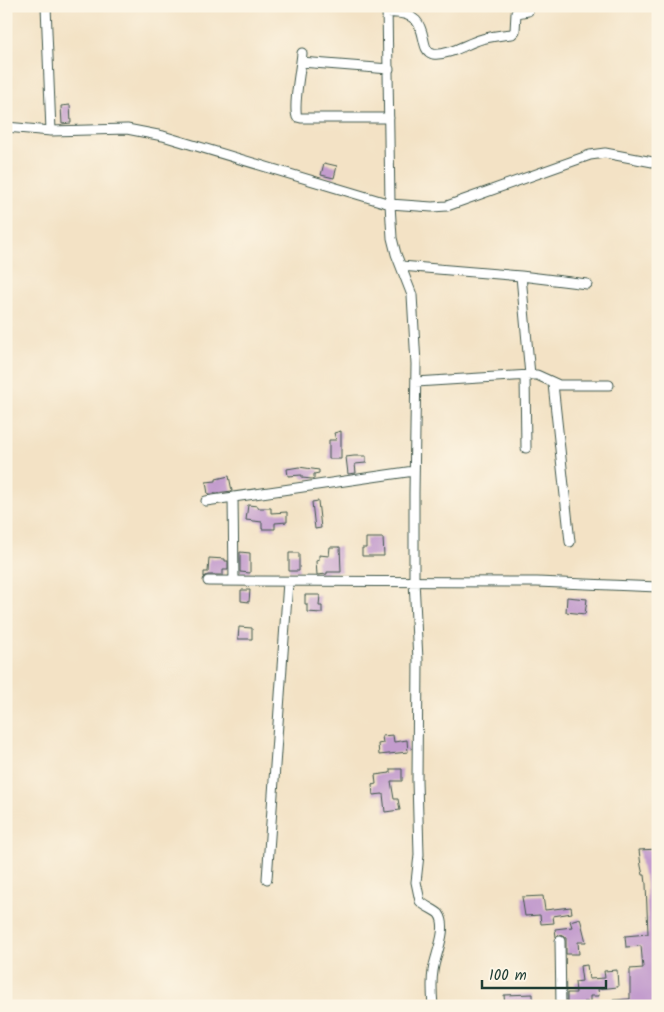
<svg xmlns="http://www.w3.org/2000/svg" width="664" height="1012" font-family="Kalam,sans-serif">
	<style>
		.building { fill: #c39ccd }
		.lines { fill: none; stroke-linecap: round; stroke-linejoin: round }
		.minor-casing { stroke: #3f564a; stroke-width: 11 }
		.minor { stroke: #fff; stroke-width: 9 }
	</style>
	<rect width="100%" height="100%" fill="#fcf5e5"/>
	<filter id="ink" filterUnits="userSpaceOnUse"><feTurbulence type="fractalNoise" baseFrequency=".02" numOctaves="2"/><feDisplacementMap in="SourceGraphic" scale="10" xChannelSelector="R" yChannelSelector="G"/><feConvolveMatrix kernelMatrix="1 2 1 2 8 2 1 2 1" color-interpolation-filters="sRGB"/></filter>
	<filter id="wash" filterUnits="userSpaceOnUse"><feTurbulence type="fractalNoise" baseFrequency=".0096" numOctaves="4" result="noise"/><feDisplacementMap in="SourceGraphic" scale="20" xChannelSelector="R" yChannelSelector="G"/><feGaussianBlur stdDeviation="1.12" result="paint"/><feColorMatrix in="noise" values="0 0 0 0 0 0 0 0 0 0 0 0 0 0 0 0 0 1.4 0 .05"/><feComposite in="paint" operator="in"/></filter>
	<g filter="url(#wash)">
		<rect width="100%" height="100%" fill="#f3e2c5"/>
		<g id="blocks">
			<!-- building -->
			<path class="building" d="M70,105L71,123L62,124L61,106Z
				M324,163L337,166L334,178L321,175Z
				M341,431V459H329V440H336L334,433Z
				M354,456H366V463L355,464L356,473L348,474L346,457Z
				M299,467L319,470V473L314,474V479H312L302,478V475L288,476L287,469Z
				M229,476L232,491L208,494L206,482L216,481V479Z
				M318,501L321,528L315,529L312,502Z
				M248,505L258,506V508H271V513L287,512V522L275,523V529H262V522L246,520Z
				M366,538H383L384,556H362V548H366Z
				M330,547H340L341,572H327V574L317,575L316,561L319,560V555L329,556Z
				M240,552L250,553V573L240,572Z
				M289,553H299V571H289Z
				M209,558L225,559V561H228V570H223V575H208L204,577V572H208Z
				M241,590H250L249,602L241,601Z
				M305,595H320L319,606H322V613L307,612V604H305Z
				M567,597L587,599L585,614L566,612Z
				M239,627L252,628V639H238Z
				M393,735L394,742L407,740L408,752L379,755L378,744L383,743L382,736Z
				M390,769H402V781H391L394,799H398L400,810L385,812L383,794L373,795L372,785L376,784L375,775L390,773Z
				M658,849V1006H613V1000L630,999V969L643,968L641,946L626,947L625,936L648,934L646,884L645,875H643L641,866L639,850Z
				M543,896L545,910L571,907L572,913L553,916L554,923L541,924L540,915L525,916L522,897Z
				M580,918L586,942H578L579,954H566V938L560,935L556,937L555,929L572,927L570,921Z
				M587,965L589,979L605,978L604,971L617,970L618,987L598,989L599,996H590V1002H584V1006H567V993H576L575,982L582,981L580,966Z
				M533,994V1006H505L504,995Z"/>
		</g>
	</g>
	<g filter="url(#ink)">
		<use href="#blocks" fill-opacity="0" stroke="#3f564a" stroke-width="1"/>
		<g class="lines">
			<!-- minor casing -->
			<g class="minor-casing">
				<path id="minor" d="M46,6L51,131
					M387,6L390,204L432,207L447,206L590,155L605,153L658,163
					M387,13C436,10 415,50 433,54C449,56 467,43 482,39C492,36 502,35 512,34L515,31L516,13L528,11L529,6
					M302,53C301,67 293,105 297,117L301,118H389
					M301,62L389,69
					M6,127L51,131L127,129L163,136L390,204L392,238L396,254L412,295L416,364L414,493V580L418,660L417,780L419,855L416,882L420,901C425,907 434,909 439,914C449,928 435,955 433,971C431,983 432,994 433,1006
					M401,266L521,276L587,284
					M521,276L530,375
					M525,376L526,448
					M416,382L530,375H537L559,385H609
					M553,384L570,542
					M233,497L234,581
					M206,501L414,471
					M208,581L537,582L658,587
					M267,879L288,582
					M560,941L561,1006"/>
			</g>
			<!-- minor -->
			<use href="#minor" class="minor"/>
		</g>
	</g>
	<!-- margin -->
	<rect width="664" height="1012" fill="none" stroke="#fcf5e5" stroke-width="25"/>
	<!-- scale -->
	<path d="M482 980v8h124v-8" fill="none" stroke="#1f3d34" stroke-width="2.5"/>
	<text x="489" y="980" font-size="15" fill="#1f3d34" stroke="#fcf5e5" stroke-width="4" paint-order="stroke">100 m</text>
</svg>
